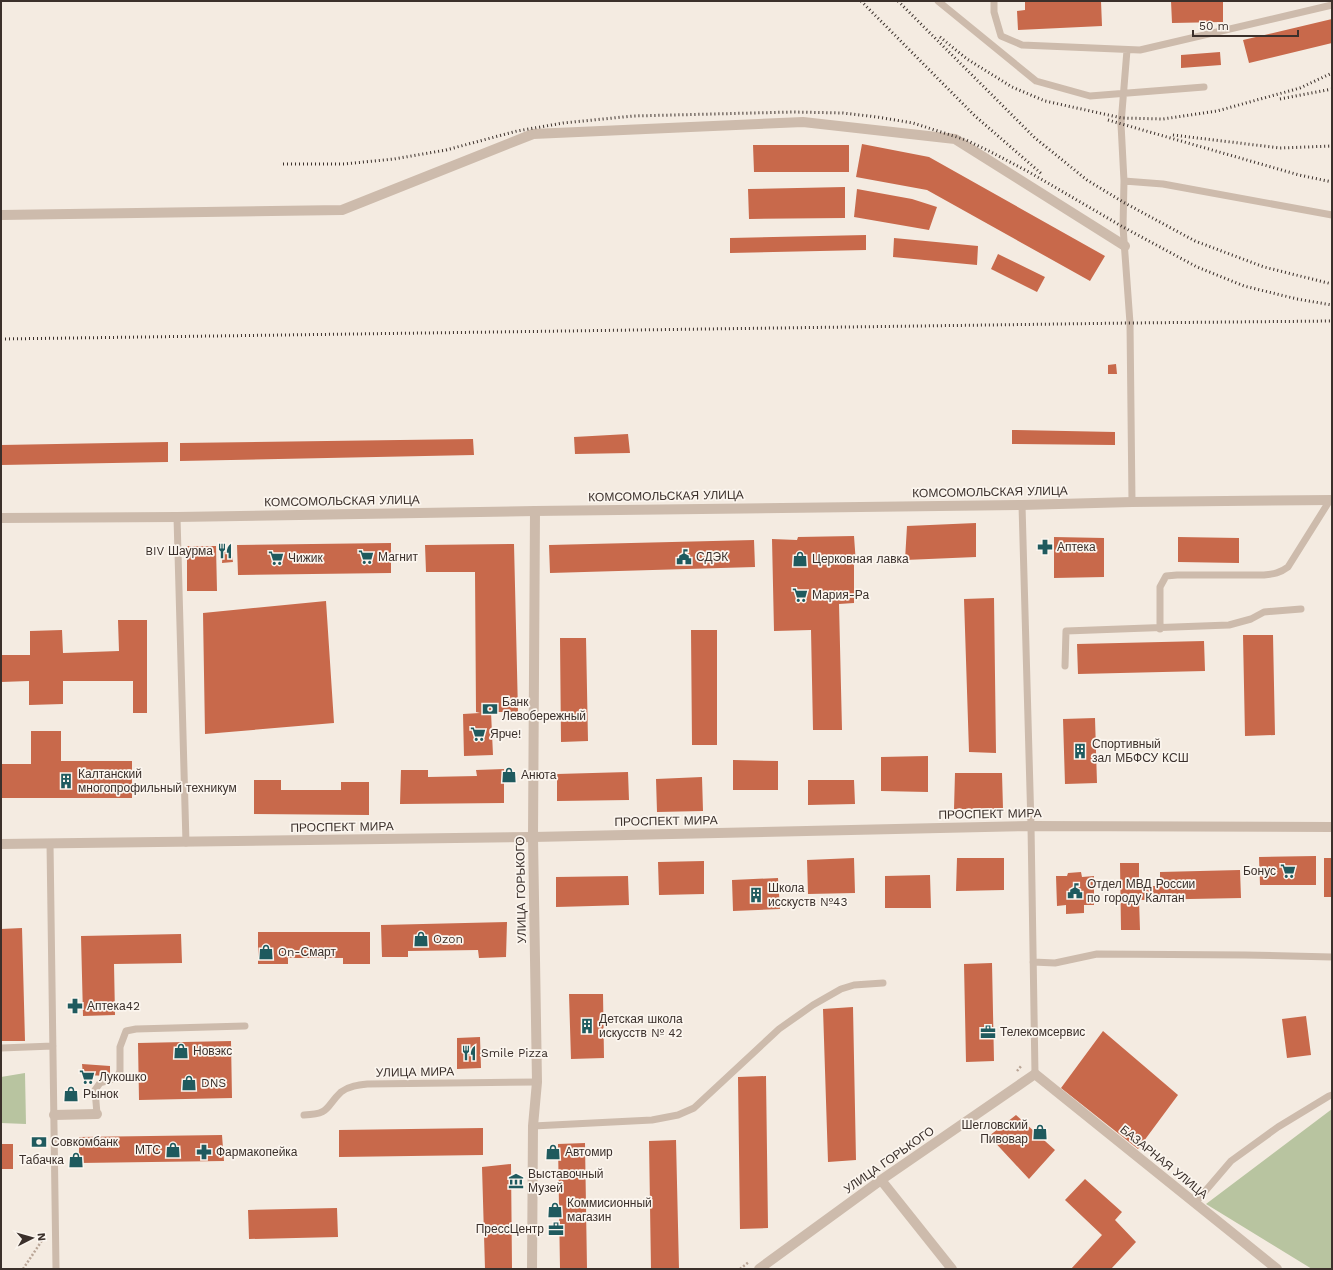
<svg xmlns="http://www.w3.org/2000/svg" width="1333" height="1270" font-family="'Work Sans',sans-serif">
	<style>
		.green { fill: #b8c4a0 }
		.building { fill: #c8694b }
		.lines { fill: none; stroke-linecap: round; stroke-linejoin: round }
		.path { stroke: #b9a596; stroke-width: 2.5; stroke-dasharray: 2 2; stroke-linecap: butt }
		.service { stroke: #cdbbac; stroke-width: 7 }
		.pedestrian { stroke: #cdbbac; stroke-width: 10 }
		.minor { stroke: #cdbbac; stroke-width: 10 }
		.tertiary { stroke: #cdbbac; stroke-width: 10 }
		.rail { stroke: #3b302b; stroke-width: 3; stroke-dasharray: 1 3; stroke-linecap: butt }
		.labels { text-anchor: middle; stroke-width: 3.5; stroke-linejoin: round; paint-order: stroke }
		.street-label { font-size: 12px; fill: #3b302b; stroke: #fbf5ee }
		.poi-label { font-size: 12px; fill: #3b302b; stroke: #fbf5ee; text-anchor: start }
	</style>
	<rect width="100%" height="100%" fill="#f4ebe1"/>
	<!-- green -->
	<path class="green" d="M25,1073L26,1124L1,1123V1077Z
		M1332,1109V1269H1312L1206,1204Z"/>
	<!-- building -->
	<path class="building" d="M1025,1H1101L1102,26L1018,30L1017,11L1025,10Z
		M1171,1H1223V22L1172,23Z
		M1332,19V43L1249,63L1243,40Z
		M1220,52L1221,65L1181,68V55Z
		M862,144L929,157L1105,256L1090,281L927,190L856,177Z
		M753,145H849V172H754Z
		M845,187V218L749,219L748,189Z
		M857,189L912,199L937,207L929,230L854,217Z
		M866,235V250L730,253V238Z
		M894,238L978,246L977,265L893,257Z
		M998,254L1045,277L1037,292L991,269Z
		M1116,364L1117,374H1108V365Z
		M1012,430L1115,432V445L1012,444Z
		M628,434L630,453L575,454L574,437Z
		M473,439L474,455L180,461V443Z
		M168,442V462L1,465V445Z
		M976,523V557L905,560L907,526Z
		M854,536L856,564H854V603L839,604L842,730H813L811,630L774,631L772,539L797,540L798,537Z
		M1054,537L1104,538V577L1054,578Z
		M1178,537L1239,538V563L1178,562Z
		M754,540L755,567L550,573L549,545Z
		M391,543V573L238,575L237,545Z
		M514,544L518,712H491L493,755L464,756L463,714L480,713L476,712L475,572H426L425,545Z
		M187,546H216L217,591H187Z
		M223,550H231L233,562L222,563Z
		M994,598L996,753L969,752L964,599Z
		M326,601L334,723L205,734L203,613Z
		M118,620H147V713H133V681H63V704L29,705V681L1,682V655H30V631L62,630L63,653L119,651Z
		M691,630H717V745H692Z
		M1243,635H1273L1275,735L1245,736Z
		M560,638H586L588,741L561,742Z
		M1204,641L1205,671L1078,674L1077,644Z
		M1095,718L1097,783L1065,784L1063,719Z
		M31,731H61V761H132V798H1V764H31Z
		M928,756V792L881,791V757Z
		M733,760L778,761V790H733Z
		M504,769V803L400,804L401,770H428V777L477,776L476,770Z
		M628,772L629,800L557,801V774Z
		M955,773H1002L1003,809H954Z
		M702,777L703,811L657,812L656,779Z
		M254,780H281V790H341V782H369V815L254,814Z
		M808,780H854L855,804L808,805Z
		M1316,856V885H1260L1259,857Z
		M854,858L855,893L808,894L807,860Z
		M957,858H1004V890L956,891Z
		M1324,858H1332V897H1324Z
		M704,861V894L659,895L658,862Z
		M1120,863H1139V886H1160V872L1240,870L1241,898L1139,900L1140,930H1121Z
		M1081,872L1082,877L1094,876V905H1084V913L1066,914V905L1057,906L1056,876H1067L1068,873Z
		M930,875L931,908H885V876Z
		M628,876L629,905L556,907V877Z
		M778,878L780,909L733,911L732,880Z
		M507,922L506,957L479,958L478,950L408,951V957H382L381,925Z
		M22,928L25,1041H1V929Z
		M258,932H370V964H343V958H288V964H258Z
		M181,934L182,963L114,964L115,1015L83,1016L81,936Z
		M992,963L994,1061L966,1062L964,964Z
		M569,994H603L604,1058L571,1059Z
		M853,1007L856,1160L828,1162L823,1009Z
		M1306,1016L1311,1055L1287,1058L1282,1019Z
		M1103,1031L1178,1095L1138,1149L1061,1088Z
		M480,1037L481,1068L457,1069V1038Z
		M231,1041L232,1098L139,1100L138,1043Z
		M82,1064L110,1066V1076L83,1075Z
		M766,1076L768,1228L740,1229L738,1077Z
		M1016,1115L1055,1150L1029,1179L989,1136Z
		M483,1128V1155L339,1157V1130Z
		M222,1135L224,1161L79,1163V1137Z
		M676,1140L679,1269H651L649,1141Z
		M585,1143L587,1269H560L558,1144Z
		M1,1144H13V1169H1Z
		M511,1164L512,1269H485L482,1167Z
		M1085,1179L1122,1212L1115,1220L1136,1242L1111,1269H1071L1102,1235L1065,1200Z
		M337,1208L338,1237L249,1239L248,1210Z"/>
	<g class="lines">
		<!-- path -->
		<path class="path" d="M1017,1071L1022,1065
			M23,1269L45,1236
			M740,1269L749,1262"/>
		<!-- service -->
		<path class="service" d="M938,1L1036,81L1090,96L1204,87
			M994,1V12L1001,36L1022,45L1140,50L1332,5
			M1124,181L1121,124L1127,50
			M1132,502L1130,323L1123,227L1124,181L1163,184L1332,215
			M1022,505L1031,826L1035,1074
			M177,517L186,843
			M1160,629V587L1166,576L1177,575H1264C1274,574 1280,573 1288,567L1330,500
			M1065,666L1066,631L1229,625L1251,619L1264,612L1301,609
			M50,843L56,1269
			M1033,962L1055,963L1097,954L1245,955L1332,957
			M1,1048L53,1046
			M97,1114L95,1090L100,1083L117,1078L120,1071V1047L126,1031L136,1029L245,1026
			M304,1115C331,1114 325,1107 341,1092C349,1086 359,1085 368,1084L537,1082
			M533,1126L652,1120L678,1115L694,1108L779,1029L813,1005L841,989L854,985L883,983
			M1195,1203L1231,1161L1278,1127L1329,1096L1332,1095"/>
		<!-- pedestrian -->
		<path class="pedestrian" d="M1,844L533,837L1031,826L1332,827"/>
		<!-- minor -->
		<path class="minor" d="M1,215L342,210L533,134L803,122L955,139L1125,246
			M54,1115L97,1114
			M881,1180L952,1269
			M532,1269L533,1126L537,1082L533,837L535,511
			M759,1269L881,1180L1035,1074L1277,1269"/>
		<!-- tertiary -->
		<path class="tertiary" d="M1,518L177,517L535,511L1022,505L1132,502L1332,500"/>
		<!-- rail -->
		<path class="rail" d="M861,1L975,116L1043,175
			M898,1L1035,138L1087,180L1123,202L1195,241L1264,267L1332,284
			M940,37L967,59L1012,87L1045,101L1122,118L1163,119L1217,111L1300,88L1332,73
			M1280,99L1332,89
			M1108,120L1299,175L1332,182
			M1173,135L1280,148L1332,146
			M283,164H344L394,159L446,150L517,131L563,123L633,116L793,112L843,113L877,117L913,123L966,140L989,151L1029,172L1123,227L1197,267L1244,286L1297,299L1332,305
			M1,339L1130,323L1332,321"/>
	</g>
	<!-- icons -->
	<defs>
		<g id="pharmacy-bare" transform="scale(1.2)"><path d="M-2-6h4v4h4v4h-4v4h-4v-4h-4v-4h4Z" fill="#1f5a5e" stroke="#fbf5ee" stroke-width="2.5" paint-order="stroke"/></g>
		<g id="restaurant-bare" transform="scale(1.2)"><path d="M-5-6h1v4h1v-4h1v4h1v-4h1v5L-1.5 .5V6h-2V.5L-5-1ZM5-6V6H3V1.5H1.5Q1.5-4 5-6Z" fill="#1f5a5e" stroke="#fbf5ee" stroke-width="2.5" paint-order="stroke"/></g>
		<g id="supermarket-bare" transform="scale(1.2)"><path d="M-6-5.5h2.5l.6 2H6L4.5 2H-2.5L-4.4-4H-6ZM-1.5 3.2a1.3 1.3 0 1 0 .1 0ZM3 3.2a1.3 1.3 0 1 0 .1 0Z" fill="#1f5a5e" stroke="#fbf5ee" stroke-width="2.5" paint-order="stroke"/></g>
		<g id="civic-bare" transform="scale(1.2)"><path d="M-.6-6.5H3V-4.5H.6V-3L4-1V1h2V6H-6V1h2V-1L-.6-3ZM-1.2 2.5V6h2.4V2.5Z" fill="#1f5a5e" stroke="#fbf5ee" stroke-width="2.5" paint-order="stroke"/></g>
		<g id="shop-bare" transform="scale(1.2)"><path d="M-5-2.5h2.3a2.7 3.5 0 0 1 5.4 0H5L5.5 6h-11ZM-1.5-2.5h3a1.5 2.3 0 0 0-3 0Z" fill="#1f5a5e" stroke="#fbf5ee" stroke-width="2.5" paint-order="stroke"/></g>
		<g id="bank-bare" transform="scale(1.2)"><path d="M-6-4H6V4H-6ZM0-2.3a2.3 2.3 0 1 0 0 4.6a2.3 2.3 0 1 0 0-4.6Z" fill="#1f5a5e" stroke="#fbf5ee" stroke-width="2.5" paint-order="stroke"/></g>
		<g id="building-bare" transform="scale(1.2)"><path d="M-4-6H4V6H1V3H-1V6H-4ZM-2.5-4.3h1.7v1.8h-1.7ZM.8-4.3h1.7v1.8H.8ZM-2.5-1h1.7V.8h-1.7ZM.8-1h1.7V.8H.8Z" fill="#1f5a5e" stroke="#fbf5ee" stroke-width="2.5" paint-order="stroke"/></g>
		<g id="office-bare" transform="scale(1.2)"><path d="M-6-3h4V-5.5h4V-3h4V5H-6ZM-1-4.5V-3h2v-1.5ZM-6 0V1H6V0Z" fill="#1f5a5e" stroke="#fbf5ee" stroke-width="2.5" paint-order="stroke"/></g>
		<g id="museum-bare" transform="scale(1.2)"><path d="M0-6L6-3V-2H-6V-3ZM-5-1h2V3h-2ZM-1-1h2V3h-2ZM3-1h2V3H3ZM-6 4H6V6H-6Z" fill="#1f5a5e" stroke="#fbf5ee" stroke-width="2.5" paint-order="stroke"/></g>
	</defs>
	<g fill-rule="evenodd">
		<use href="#pharmacy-bare" x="1045" y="547"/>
		<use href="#restaurant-bare" x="225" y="551"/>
		<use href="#supermarket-bare" x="366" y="557"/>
		<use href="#civic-bare" x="684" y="557"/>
		<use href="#supermarket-bare" x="276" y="558"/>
		<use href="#shop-bare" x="800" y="559"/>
		<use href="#supermarket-bare" x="800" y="595"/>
		<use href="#bank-bare" x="490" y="709"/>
		<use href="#supermarket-bare" x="478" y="734"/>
		<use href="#building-bare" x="1080" y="751"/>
		<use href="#shop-bare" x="509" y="775"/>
		<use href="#building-bare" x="66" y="781"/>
		<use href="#supermarket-bare" x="1288" y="871"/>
		<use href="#civic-bare" x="1075" y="891"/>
		<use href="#building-bare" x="756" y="895"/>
		<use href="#shop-bare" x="421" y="939"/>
		<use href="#shop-bare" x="266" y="952"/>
		<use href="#pharmacy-bare" x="75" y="1006"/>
		<use href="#building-bare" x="587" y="1026"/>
		<use href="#office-bare" x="988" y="1032"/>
		<use href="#shop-bare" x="181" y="1051"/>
		<use href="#restaurant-bare" x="469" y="1053"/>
		<use href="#supermarket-bare" x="87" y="1077"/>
		<use href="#shop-bare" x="189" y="1083"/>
		<use href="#shop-bare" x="71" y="1094"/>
		<use href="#shop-bare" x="1040" y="1132"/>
		<use href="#bank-bare" x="39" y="1142"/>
		<use href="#shop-bare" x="173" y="1150"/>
		<use href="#pharmacy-bare" x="204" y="1152"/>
		<use href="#shop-bare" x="553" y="1152"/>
		<use href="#shop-bare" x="76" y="1160"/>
		<use href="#museum-bare" x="516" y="1181"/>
		<use href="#shop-bare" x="555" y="1210"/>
		<use href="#office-bare" x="556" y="1229"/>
	</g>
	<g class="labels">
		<!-- street labels -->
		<g class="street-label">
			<text transform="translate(990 492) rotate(-1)" y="4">КОМСОМОЛЬСКАЯ УЛИЦА</text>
			<text transform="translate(666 496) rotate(-1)" y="4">КОМСОМОЛЬСКАЯ УЛИЦА</text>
			<text transform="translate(342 501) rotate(-1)" y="4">КОМСОМОЛЬСКАЯ УЛИЦА</text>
			<text transform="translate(990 814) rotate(-1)" y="4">ПРОСПЕКТ МИРА</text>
			<text transform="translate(666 821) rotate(-1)" y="4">ПРОСПЕКТ МИРА</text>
			<text transform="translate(342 827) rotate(-1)" y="4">ПРОСПЕКТ МИРА</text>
			<text transform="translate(521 890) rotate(-91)" y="4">УЛИЦА ГОРЬКОГО</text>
			<text transform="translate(415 1072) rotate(-1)" y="4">УЛИЦА МИРА</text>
			<text transform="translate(889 1160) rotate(-35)" y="4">УЛИЦА ГОРЬКОГО</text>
			<text transform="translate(1164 1162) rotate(39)" y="4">БАЗАРНАЯ УЛИЦА</text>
		</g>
		<!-- poi labels -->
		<g class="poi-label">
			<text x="1057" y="551">Аптека</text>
			<text x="213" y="555" text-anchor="end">BIV Шаурма</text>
			<text x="378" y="561">Магнит</text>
			<text x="696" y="561">СДЭК</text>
			<text x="288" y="562">Чижик</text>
			<text x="812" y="563">Церковная лавка</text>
			<text x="812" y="599">Мария-Ра</text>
			<text x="502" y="706">Банк<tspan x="502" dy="14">Левобережный</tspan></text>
			<text x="490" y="738">Ярче!</text>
			<text x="1092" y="748">Спортивный<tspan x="1092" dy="14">зал МБФСУ КСШ</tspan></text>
			<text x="78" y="778">Калтанский<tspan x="78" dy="14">многопрофильный техникум</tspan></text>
			<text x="521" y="779">Анюта</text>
			<text x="1276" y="875" text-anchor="end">Бонус</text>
			<text x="1087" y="888">Отдел МВД России<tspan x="1087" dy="14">по городу Калтан</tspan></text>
			<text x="768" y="892">Школа<tspan x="768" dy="14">исскуств №43</tspan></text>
			<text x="433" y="943">Ozon</text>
			<text x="278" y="956">On-Смарт</text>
			<text x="87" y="1010">Аптека42</text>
			<text x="599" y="1023">Детская школа<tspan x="599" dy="14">искусств № 42</tspan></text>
			<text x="1000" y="1036">Телекомсервис</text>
			<text x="193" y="1055">Новэкс</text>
			<text x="481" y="1057">Smile Pizza</text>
			<text x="99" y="1081">Лукошко</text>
			<text x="201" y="1087">DNS</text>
			<text x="83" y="1098">Рынок</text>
			<text x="1028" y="1129" text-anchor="end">Шегловский<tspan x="1028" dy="14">Пивовар</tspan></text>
			<text x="51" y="1146">Совкомбанк</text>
			<text x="161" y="1154" text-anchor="end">МТС</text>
			<text x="216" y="1156">Фармакопейка</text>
			<text x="565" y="1156">Автомир</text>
			<text x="64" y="1164" text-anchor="end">Табачка</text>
			<text x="528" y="1178">Выставочный<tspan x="528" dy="14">Музей</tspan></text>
			<text x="567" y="1207">Коммисионный<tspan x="567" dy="14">магазин</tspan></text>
			<text x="544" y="1233" text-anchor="end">ПрессЦентр</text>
		</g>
	</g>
	<!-- border -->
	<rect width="1333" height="1270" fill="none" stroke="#3b302b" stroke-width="4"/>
	<!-- north arrow -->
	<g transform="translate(32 1238) rotate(84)" stroke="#fbf5ee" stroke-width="3" paint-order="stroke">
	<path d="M0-3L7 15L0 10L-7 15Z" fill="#3b302b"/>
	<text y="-6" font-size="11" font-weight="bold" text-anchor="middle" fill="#3b302b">N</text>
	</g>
	<!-- scale -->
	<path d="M1193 30v6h105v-6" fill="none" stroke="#3b302b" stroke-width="2"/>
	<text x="1199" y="30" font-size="12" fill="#3b302b" stroke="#fbf5ee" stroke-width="3" paint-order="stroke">50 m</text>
</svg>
